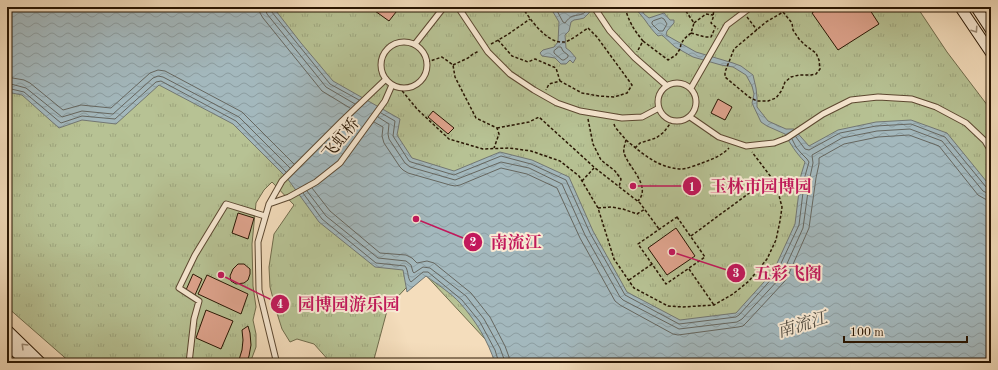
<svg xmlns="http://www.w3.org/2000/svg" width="998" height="370" font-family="'Old Standard TT','Noto Serif SC',serif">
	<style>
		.park { fill: url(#park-tufts); stroke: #706c4c }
		.water { fill: url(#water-waves); stroke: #727773 }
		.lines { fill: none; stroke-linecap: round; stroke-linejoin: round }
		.shore { stroke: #666760; stroke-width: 1 }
		.building { fill: #dfa48e; stroke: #291603 }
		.pedestrian-casing { stroke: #5c4831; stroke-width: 7 }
		.secondary-casing { stroke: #291603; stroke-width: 12 }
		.path { stroke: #291603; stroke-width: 1.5; stroke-dasharray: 3 2; stroke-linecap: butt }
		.pedestrian { stroke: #f8e9d3; stroke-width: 5 }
		.secondary { stroke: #f8e9d3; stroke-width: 10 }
		.oneway { stroke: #9b8a75 }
		.labels { text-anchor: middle; stroke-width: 4; stroke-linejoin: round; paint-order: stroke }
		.street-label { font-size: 16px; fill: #291603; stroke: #f8e9d3 }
		.water-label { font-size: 17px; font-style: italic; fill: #544f44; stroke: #f8e9d3 }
		.leader { fill: none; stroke: #c2185b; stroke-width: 1.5 }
		.callout-dot { fill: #c2185b; stroke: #f8e9d3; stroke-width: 1.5 }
		.mark-label { font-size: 12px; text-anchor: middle; font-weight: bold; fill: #fff }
		.callout-label { font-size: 17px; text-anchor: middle; font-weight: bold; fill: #c2185b; stroke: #f8e9d3; stroke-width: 4; stroke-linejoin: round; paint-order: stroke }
	</style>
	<defs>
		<pattern id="park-tufts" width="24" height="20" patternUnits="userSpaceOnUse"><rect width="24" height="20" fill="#b7c294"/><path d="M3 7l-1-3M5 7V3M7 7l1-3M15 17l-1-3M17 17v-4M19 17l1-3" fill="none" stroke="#9da67e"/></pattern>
		<pattern id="water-waves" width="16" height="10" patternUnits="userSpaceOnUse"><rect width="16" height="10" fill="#a3b8bd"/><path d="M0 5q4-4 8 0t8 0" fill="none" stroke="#8c9da1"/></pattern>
	</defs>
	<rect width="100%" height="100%" fill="#f4ddbc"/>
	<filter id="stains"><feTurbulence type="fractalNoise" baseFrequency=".005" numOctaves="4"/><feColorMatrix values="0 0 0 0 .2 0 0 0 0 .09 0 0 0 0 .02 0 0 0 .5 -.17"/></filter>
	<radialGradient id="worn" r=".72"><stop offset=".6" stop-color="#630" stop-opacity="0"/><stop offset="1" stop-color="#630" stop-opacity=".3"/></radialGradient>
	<!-- park -->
	<path class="park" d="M55,7H917L947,52L991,110V363L498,353L422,271L388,307L373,363H331L314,344L297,339L290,342L282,329L276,310L270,287L269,267L274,234L294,205L272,182L264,190L256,203L252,244L253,286L256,307L253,320L256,334V347L250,363H71L7,307V38Z"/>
	<!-- water -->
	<path class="water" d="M7,7H273L301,43L333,81L400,119L397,135L412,158L454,171L500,152L532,160L569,177L593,231L627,292L680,320L736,313L773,272L795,224L801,175L805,162C796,153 791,145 785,134L767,126L761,122L752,103L754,94L752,86L746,75L733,67L721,65L693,57L675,47L662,35L658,36C653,31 649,26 645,20C642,16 638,12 635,7H640L644,14L649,18L664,13L670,20H674V23L667,31L666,35L696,52L733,63L741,66L753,75L756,88L757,97V107L768,121L786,129H794L809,146L838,130L876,122L911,120L947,133L991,187V363H495C488,341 476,321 460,303C452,294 437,284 426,276L407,292L403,270L375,267L319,222L287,178L233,124L159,85L116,124L82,120L59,128L22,95L7,92Z
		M550,7H592L589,13L584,18L580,19L574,20L571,22L569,31L565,35L566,48L570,51L576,58L573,63L570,60L566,64H561L555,58L542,56L540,53L543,50L554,47L558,42L559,22Z"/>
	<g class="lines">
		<!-- shore -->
		<path class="shore" d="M259,7L260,13L263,18L322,91L350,108
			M265,7L266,11L267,14L326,87L355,104
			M270,7L271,11L330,84L359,100
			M555,7L563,22L565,23C567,20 570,17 573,16C581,14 584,16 588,7
			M662,18L664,19L667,24L663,31H659L652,24V22L653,21Z
			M559,47H561L563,51L568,55V57L564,60H562L554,53V51Z
			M7,77L24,80L30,83L63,110L81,105L111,108L150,73L158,70L165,71L242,112L294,164
			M7,83L26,88L62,117L82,111L113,114L153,78L158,76L163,77L239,117L290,168
			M7,88L24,92L61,123L82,116L115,119L156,82L161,81L236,121L286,172
			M381,113L395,121L393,136L409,161L411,162L454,175L501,156L531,164L566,180L590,233L625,295L679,324L736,317L739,315L776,274L799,225L805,176L809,162L807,159L801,153L796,147L792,139
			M378,117L389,124L388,134L389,139L405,163L410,167L455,180L501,162L529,168L562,184L585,235L620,297L623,300L679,329L737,322L742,319L781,277L803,228L810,177L813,163L812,155L842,138L877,131L910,129L942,141L983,191L987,193L991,194
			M374,122L383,127L382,136L384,143L400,167L403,170L408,173L450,185L455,186L460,185L501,168L527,174L557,188L580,238L615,301L620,305L673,334L678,335L738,327L743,326L747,322L784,282L787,278L809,228L816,178L819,164V158L844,144L878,137L909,135L939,146L978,195L985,199L991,200
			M796,137L805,149L809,150L840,133L876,126L911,124L945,137L986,187L991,189
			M312,188L330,211L380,253L406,255L412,258L417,263L427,261L434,263L471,293L490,317L505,346L509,357L510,363
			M307,191L326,216L378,258L406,261L411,265L413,272L414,273L423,267L430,268L466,296L484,319L500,348L504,359V363
			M303,193L322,219L376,263L405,266C409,271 407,278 411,282L423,272H428L462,300L480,322L495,350L499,363"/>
	</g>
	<!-- building -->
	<path class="building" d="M378,7H400L389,21L375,11Z
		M820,7H868L879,24L838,50L812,13Z
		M718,99L732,107L725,120L711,113Z
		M433,111L454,128L448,134L428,117Z
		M238,213L254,218L248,239L232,233Z
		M676,228L695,256L667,275L648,248Z
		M238,264H244L250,269V274L248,280L244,283L236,284L231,281L230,276L233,269Z
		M193,274L202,279L195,295L186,290Z
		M207,275L248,294L241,314L198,294Z
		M206,310L233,321L221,349L196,338Z
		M248,326L250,333L251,345L249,356L246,363H238L242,350L243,340L242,330Z"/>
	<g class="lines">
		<!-- pedestrian casing -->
		<g class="pedestrian-casing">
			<path id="pedestrian" d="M458,7L488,52L510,74L534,90L557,103L580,111L622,118L642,117L659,108
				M594,7L610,31L634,57L667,86
				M381 65a23 23 0 1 1 46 0a23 23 0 1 1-46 0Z
				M415,44L444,7
				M658 102a19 19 0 1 1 38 0a19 19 0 1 1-38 0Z
				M691,88L727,25L751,7
				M690,117L719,137L746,146L774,143L787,138L823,114L851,100L878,97L912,99L936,107L966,123L985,141L991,151
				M269,204L289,197L316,182L340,163L385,101L392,85
				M189,363L194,319L199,301L179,288L195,255L226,204L265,216
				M279,363L276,360L259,290L258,242L269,204L282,181L342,121L386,79"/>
		</g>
		<!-- secondary casing -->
		<g class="secondary-casing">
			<path id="secondary" d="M960,7L991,53
				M976,7L991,30
				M7,330L41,363
				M7,344L28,363"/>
		</g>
		<!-- path -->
		<path class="path" d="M522,7C530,19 547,44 564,42C569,42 583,31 588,28L597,37L632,85L627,93L614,97L599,96L582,93L560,81L549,84L546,90
			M633,7L626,11C630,24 635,31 643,41L637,52
			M714,7L713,18L711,23L718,29
			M783,12L792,23L793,30L799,39L805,45L816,53L819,60L820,69L816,74L811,75H799L791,77L785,82L782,90L776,98L768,101H757L749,97L725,77V72L734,49L766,22Z
			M747,17L757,30
			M694,23L706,14L713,15
			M691,33L705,37H711L715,28
			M498,40L512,56L528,62L535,59L556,68L560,81
			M643,41L668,60L676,55L680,49L681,44L684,39L691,33L694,23L683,7
			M491,44L507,35L530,19
			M427,62L442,57L453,65L455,77L476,118L497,128L499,134L494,148
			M453,65L468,58L473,54L479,51
			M399,87L417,109L449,139L483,149L509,148L531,151L560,161L579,176L598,208L614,259L629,281L634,288L668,306L683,307L714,305L733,294L749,281L767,259L776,240L780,221L782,207L777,188L771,177L752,152
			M588,119L593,144L601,160L615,171L621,179L619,187
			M614,124L615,127L626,140C625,144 623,149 624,153C628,167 652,186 638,201
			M497,128L529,122L539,117L595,168L640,203L659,229
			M626,140C643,154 658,168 681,169C687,169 696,165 702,163C713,159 721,156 729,148
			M635,148L640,143L656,138L664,132L672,121
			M582,181L594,168
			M598,208L611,207L623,209L637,214L645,209
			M677,217L705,257L666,284L638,244Z
			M691,236L771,177
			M689,269L714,305
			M629,280L652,264"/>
		<!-- pedestrian -->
		<use href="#pedestrian" class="pedestrian"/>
		<!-- secondary -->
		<use href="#secondary" class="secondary"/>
	</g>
	<!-- one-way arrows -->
	<defs><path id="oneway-chevron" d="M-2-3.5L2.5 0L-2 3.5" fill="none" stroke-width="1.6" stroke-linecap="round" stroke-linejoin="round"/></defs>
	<g class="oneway">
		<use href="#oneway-chevron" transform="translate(975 30) rotate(56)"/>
		<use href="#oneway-chevron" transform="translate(24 346) rotate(-135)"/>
	</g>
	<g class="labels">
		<!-- street labels -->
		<g class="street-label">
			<text transform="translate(340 138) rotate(-51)" y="6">飞虹桥</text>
		</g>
		<!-- water labels -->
		<g class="water-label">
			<text transform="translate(802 324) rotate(-17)" y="6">南流江</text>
		</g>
	</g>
	<!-- callouts -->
	<path class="leader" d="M633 186L692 186M416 219L473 242M672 252L736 273M221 275L280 304"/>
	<g class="callout-dot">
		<circle cx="633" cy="186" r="4"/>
		<circle cx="416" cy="219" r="4"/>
		<circle cx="672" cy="252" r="4"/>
		<circle cx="221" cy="275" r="4"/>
		<circle cx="692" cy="186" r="10"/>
		<circle cx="473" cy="242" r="10"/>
		<circle cx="736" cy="273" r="10"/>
		<circle cx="280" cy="304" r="10"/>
	</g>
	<g class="mark-label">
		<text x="692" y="191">1</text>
		<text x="473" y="246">2</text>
		<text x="736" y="277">3</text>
		<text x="280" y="308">4</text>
	</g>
	<g class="callout-label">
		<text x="761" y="192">玉林市园博园</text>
		<text x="516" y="248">南流江</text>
		<text x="788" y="279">五彩飞阁</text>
		<text x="349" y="310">园博园游乐园</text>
	</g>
	<!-- margin -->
	<rect width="998" height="370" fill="none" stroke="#f4ddbc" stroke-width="24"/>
	<rect x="8" y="8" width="982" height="354" fill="none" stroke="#291603" stroke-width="2"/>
	<rect x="12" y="12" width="974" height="346" fill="none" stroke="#291603"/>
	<!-- scale -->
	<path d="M844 336v6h123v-6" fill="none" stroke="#291603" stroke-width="2"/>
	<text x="850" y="336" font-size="12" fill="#291603" stroke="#f8e9d3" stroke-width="3" paint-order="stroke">100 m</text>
	<rect width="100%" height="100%" filter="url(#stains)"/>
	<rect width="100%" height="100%" fill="url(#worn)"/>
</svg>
